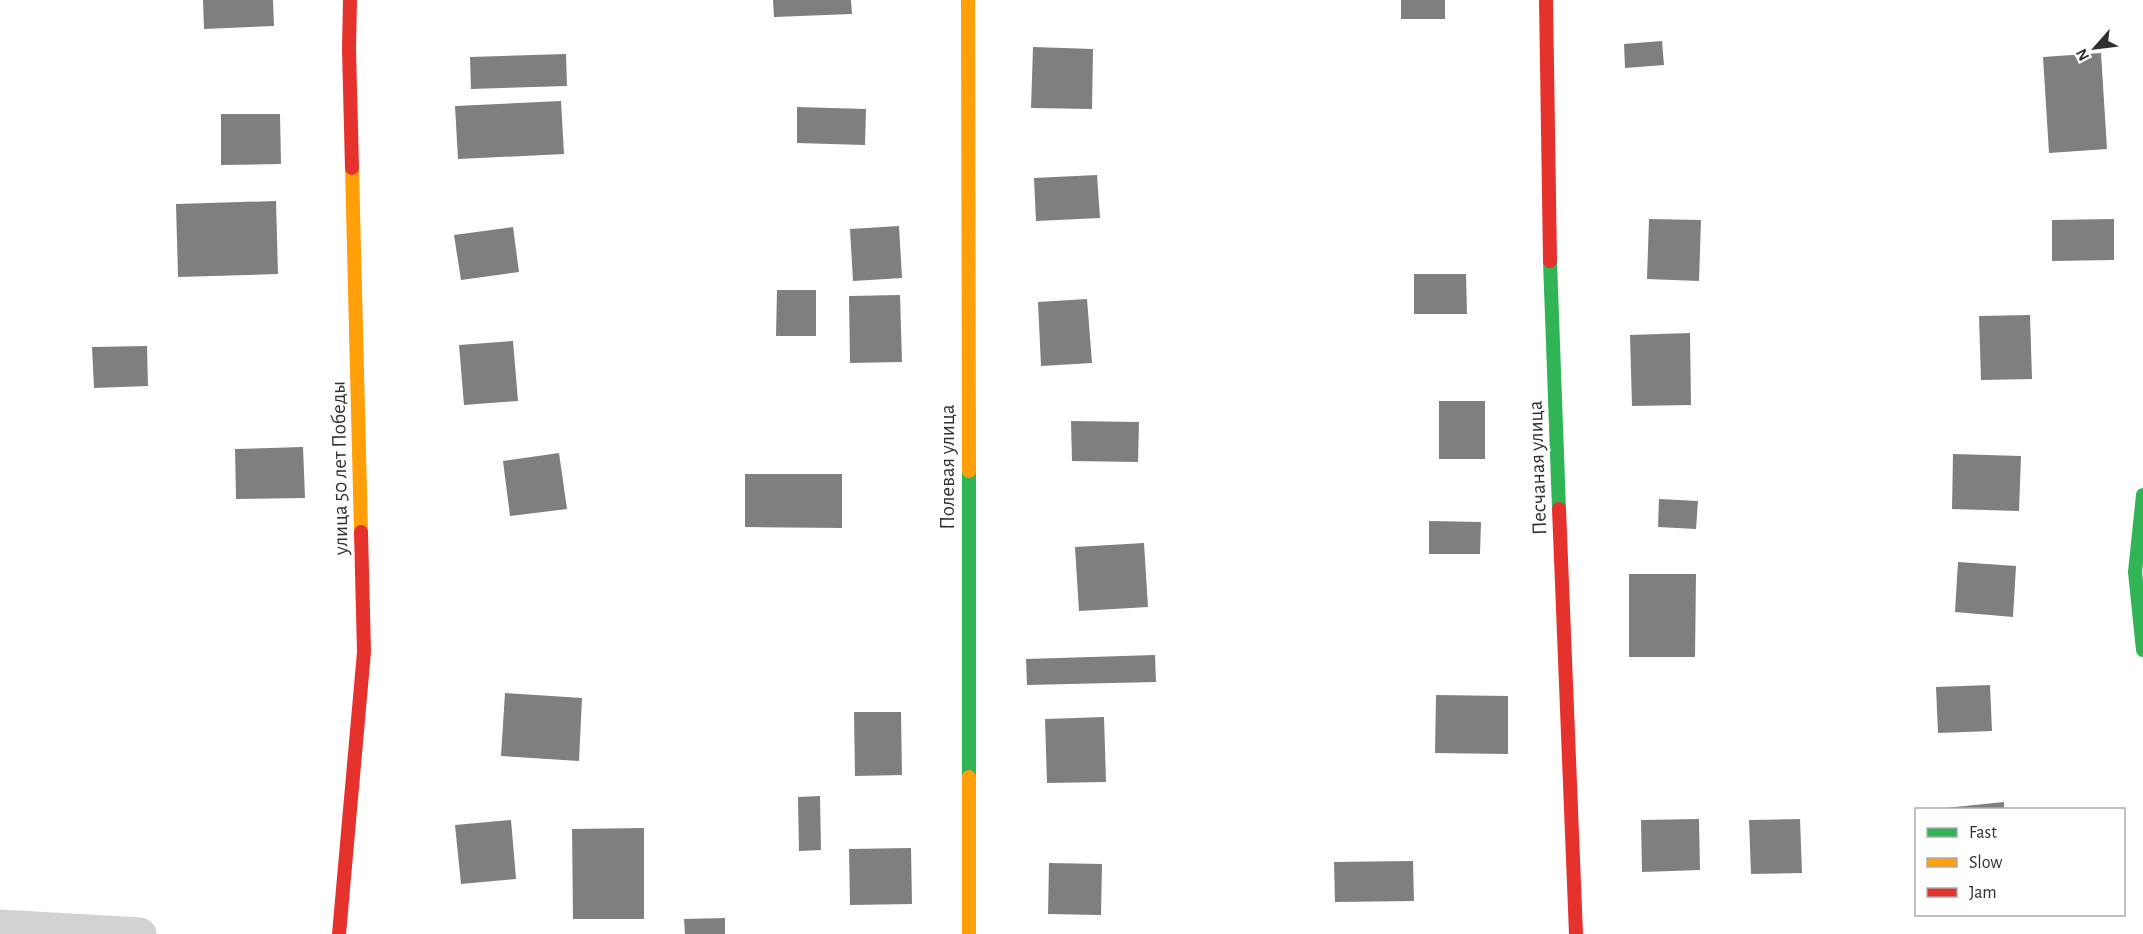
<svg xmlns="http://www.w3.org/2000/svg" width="2143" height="934" font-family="'Alegreya Sans',sans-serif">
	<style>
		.building { fill: #7f7f7f }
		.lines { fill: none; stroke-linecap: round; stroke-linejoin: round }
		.street { stroke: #d2d2d2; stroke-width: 33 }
		.fast { stroke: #30b455; stroke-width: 14 }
		.slow { stroke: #ff9f0a; stroke-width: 14 }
		.jam { stroke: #e5322d; stroke-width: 14 }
		.labels { text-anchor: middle; stroke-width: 6; stroke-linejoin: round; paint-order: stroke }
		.street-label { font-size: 21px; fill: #303030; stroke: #fff }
	</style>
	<rect width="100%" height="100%" fill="#fff"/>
	<!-- building -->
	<path class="building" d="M203,0H273L274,26L204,29Z
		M773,0H851L852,14L774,17Z
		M1401,0H1445V19H1401Z
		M1662,41L1664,65L1625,68L1624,44Z
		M1033,47L1093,49L1092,109L1031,108Z
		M2101,53L2107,149L2049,153L2043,57Z
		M566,54L567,86L471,89L470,57Z
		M561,101L564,154L458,159L455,106Z
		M797,107L866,109L865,145L797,143Z
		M221,114H280L281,164L221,165Z
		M1097,175L1100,218L1036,221L1034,178Z
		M276,201L278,274L178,277L176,204Z
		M1649,219L1701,220L1699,281L1647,279Z
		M2114,219V260L2052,261V220Z
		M899,226L902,278L853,281L850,229Z
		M513,227L519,272L461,280L454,235Z
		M1414,274H1466L1467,314H1414Z
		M777,290H816V336H776Z
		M900,295L902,362L850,363L849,296Z
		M1087,299L1092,363L1041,366L1038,302Z
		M2030,315L2032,379L1981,380L1979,316Z
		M1690,333L1691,405L1632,406L1630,335Z
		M513,341L518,401L464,405L459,345Z
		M147,346L148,386L94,388L92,347Z
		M1439,401H1485V459H1439Z
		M1071,421L1139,422L1138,462L1072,461Z
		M303,447L305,498L236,499L235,449Z
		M559,453L567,509L510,516L503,461Z
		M1953,454L2021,456L2019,511L1952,509Z
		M745,474H842V528L745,527Z
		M1659,499L1698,501L1696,529L1658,527Z
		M1429,521L1481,522L1480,554H1429Z
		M1144,543L1148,607L1079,611L1075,547Z
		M1958,562L2016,566L2013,617L1955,612Z
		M1629,574H1696L1695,657H1629Z
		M1155,655L1156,682L1027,685L1026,659Z
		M1990,685L1992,731L1938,733L1936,687Z
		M505,693L582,698L579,761L501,756Z
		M1436,695L1508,696V754L1435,753Z
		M854,712H901L902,775L855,776Z
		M1104,717L1106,782L1047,783L1045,719Z
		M820,796L821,850L799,851L798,797Z
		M2004,802V810H1945V808Z
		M1699,819L1700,870L1642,872L1641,820Z
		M1800,819L1802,873L1751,874L1749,820Z
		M511,820L516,879L461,884L455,825Z
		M644,828V919H573L572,829Z
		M911,848L912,904L850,905L849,849Z
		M1413,861L1414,901L1335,902L1334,862Z
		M1049,863L1102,864L1101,915L1048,914Z
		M725,918V934H685L684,919Z"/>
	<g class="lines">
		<!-- street -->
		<path class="street" d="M0,926L140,934"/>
		<!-- fast -->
		<path class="fast" d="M1550,261L1559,509
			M969,471V777
			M2143,495L2135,572L2143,650"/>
		<!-- slow -->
		<path class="slow" d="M968,0L969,471
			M352,168L361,532
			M969,777V934"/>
		<!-- jam -->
		<path class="jam" d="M350,0L349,49L352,168
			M1546,0L1550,261
			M1559,509L1576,934
			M339,934L364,652L361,532"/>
	</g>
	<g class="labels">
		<!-- street labels -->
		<g class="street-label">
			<text transform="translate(947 467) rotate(-90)" y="7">Полевая улица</text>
			<text transform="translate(339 468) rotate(-91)" y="7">улица 50 лет Победы</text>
			<text transform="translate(1537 468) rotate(-92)" y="7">Песчаная улица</text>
		</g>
	</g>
	<!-- legend -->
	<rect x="1915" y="808" width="210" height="108" fill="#ffffff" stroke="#acacac" stroke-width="1.5"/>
	<rect x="1927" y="828" width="30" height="9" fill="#30b455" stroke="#acacac" stroke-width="1.5"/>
	<text x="1969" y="838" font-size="18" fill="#303030">Fast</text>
	<rect x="1927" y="858" width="30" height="9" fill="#ff9f0a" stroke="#acacac" stroke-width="1.5"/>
	<text x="1969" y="868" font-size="18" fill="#303030">Slow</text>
	<rect x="1927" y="888" width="30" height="9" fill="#e5322d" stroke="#acacac" stroke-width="1.5"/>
	<text x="1969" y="898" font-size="18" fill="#303030">Jam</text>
	<!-- north arrow -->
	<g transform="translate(2095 48) rotate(242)" stroke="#ffffff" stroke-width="4.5" paint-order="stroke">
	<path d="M0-4.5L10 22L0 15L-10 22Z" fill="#303030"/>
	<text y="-9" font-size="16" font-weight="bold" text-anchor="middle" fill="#303030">N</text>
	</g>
</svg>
